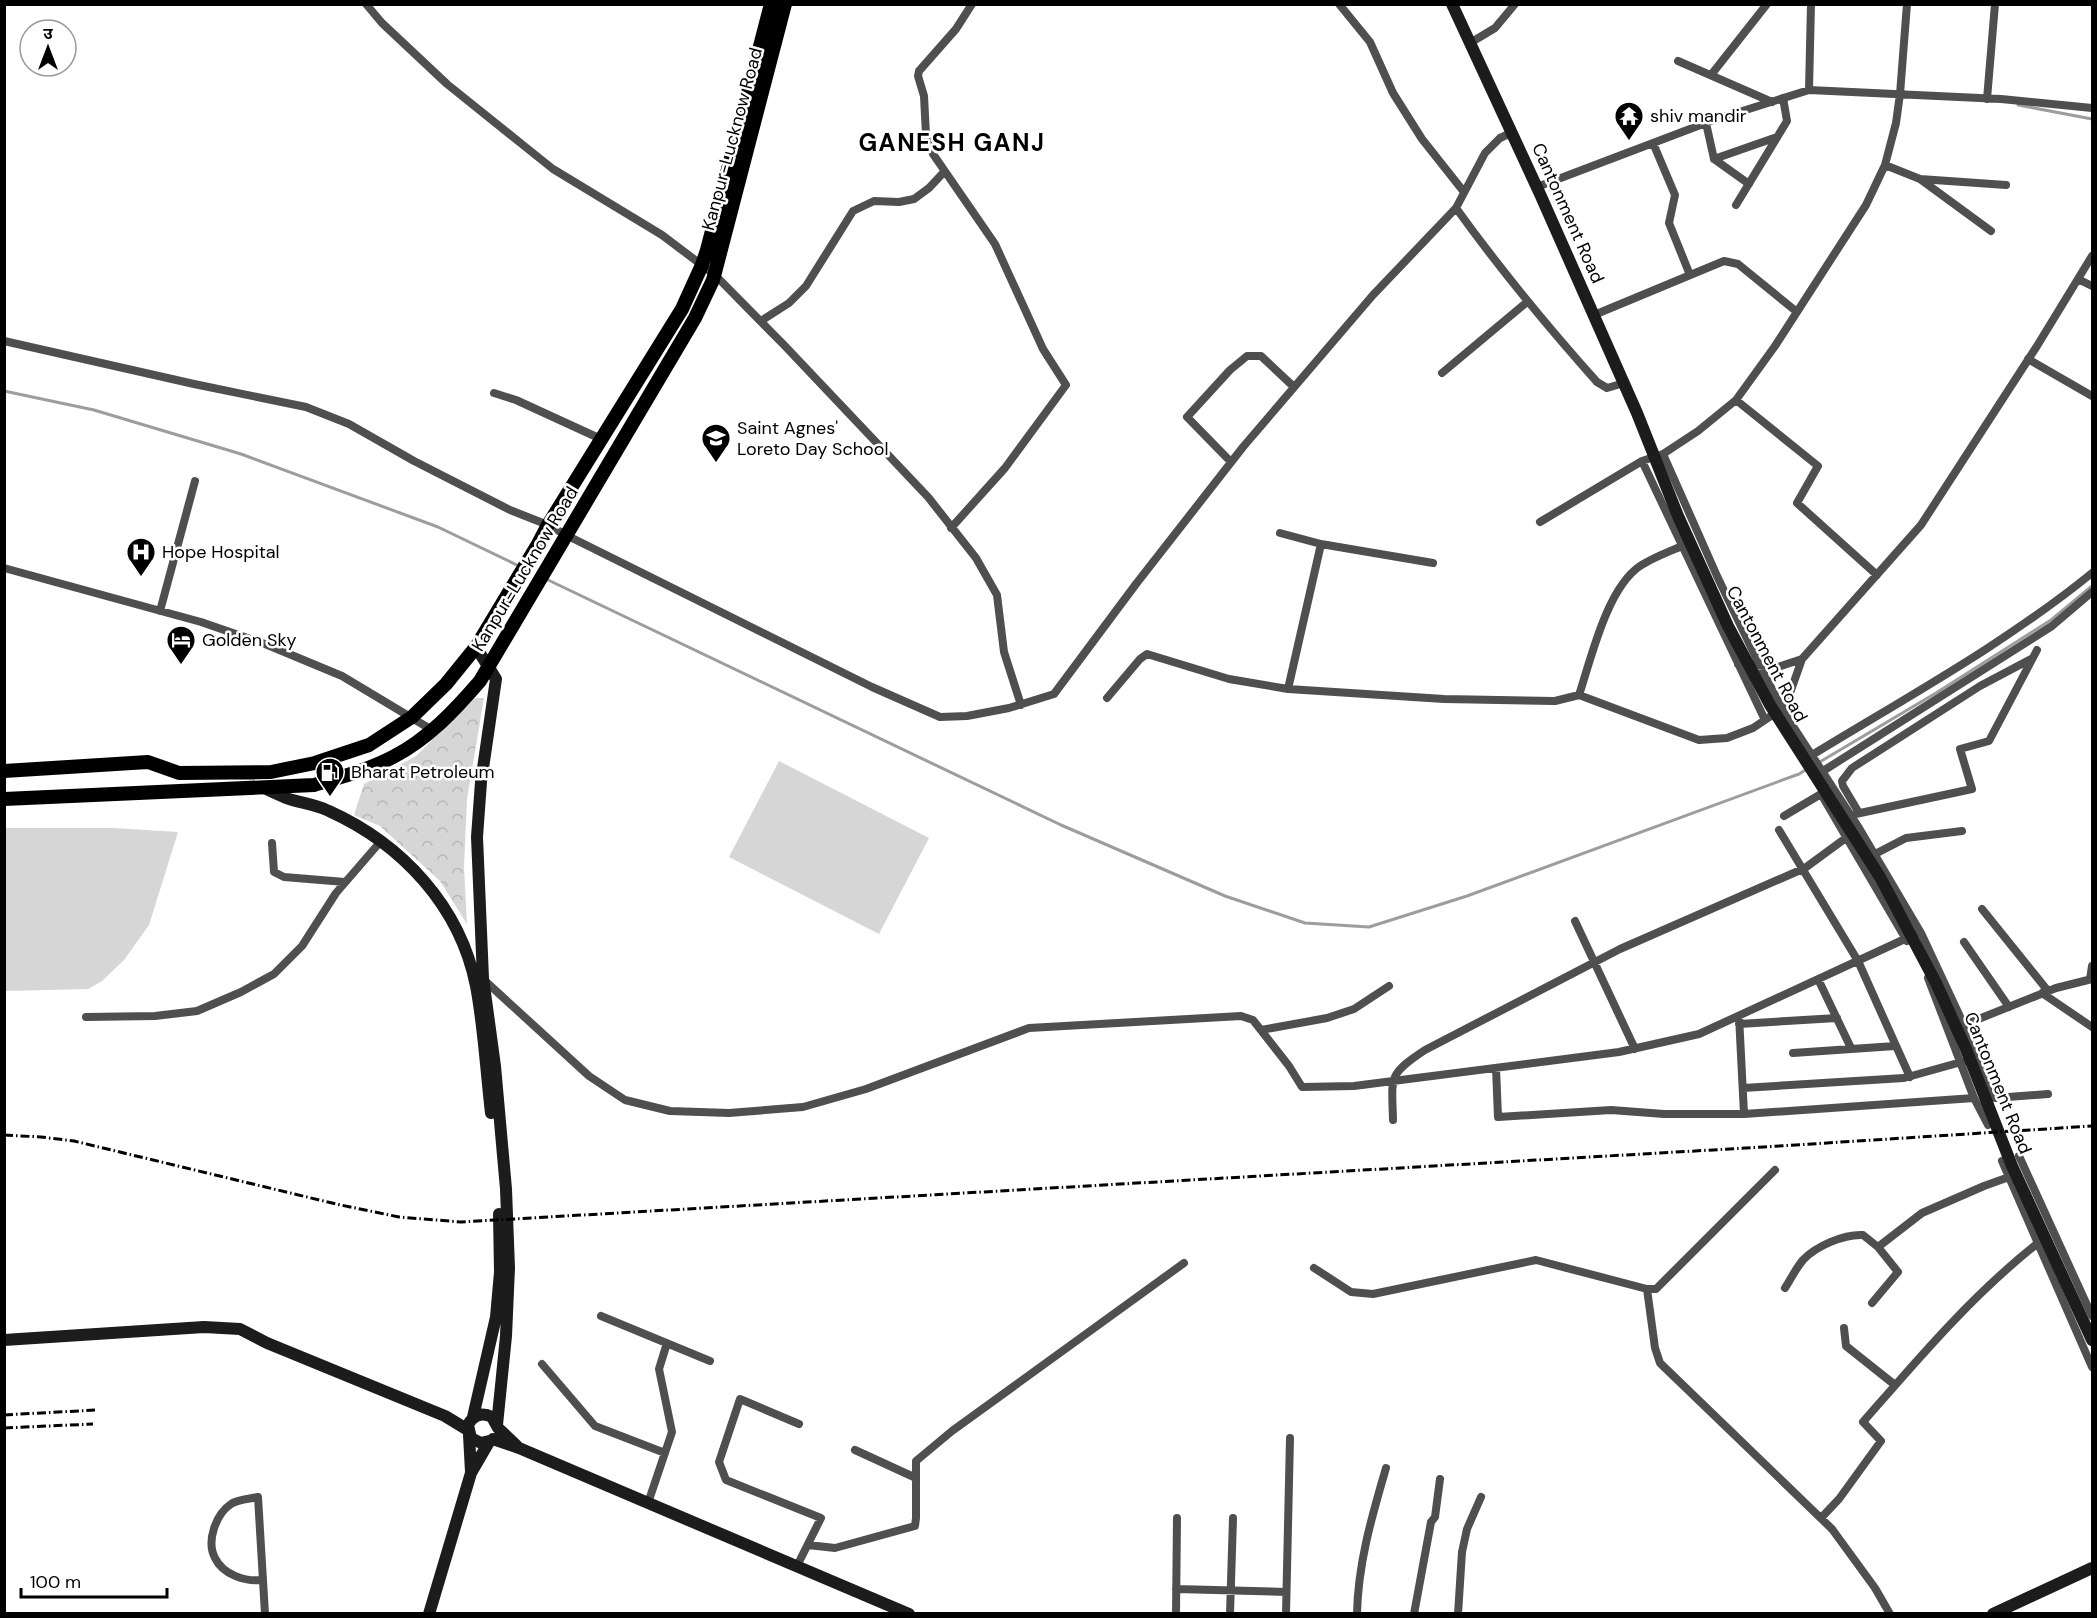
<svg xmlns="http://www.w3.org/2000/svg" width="2097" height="1618" font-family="'DM Sans','Noto Sans Devanagari',sans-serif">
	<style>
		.park { fill: url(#park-crowns) }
		.pitch { fill: #d6d6d6 }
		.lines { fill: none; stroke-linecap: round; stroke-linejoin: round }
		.stream { stroke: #9d9d9d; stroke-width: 3 }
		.street { stroke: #4f4f4f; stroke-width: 8 }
		.secondary { stroke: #1c1c1c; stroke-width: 12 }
		.primary { stroke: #000; stroke-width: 14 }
		.rail { stroke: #000; stroke-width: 3; stroke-dasharray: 9 3 1.5 3; stroke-linecap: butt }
		.labels { text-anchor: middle; stroke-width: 5; stroke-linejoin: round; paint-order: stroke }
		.poi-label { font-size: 18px; fill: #000; stroke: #fff; text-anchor: start }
		.street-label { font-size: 18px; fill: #000; stroke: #fff }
		.district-label { font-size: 24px; font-weight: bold; letter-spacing: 1.5px; fill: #000; stroke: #fff }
	</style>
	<defs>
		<pattern id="park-crowns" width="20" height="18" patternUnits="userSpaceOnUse" patternTransform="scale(1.5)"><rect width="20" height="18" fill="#d6d6d6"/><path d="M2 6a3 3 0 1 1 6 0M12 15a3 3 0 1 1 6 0" fill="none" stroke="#b6b6b6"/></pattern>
	</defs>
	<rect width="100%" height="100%" fill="#fff"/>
	<!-- park -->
	<path class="park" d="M475,698H484L467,799L464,867L467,924L440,881L380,826L354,815L364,784L416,756Z"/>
	<!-- pitch -->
	<path class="pitch" d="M779,761L929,838L879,934L729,857Z
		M4,828H114L178,832L149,925L124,960L102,981L88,989L5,991Z"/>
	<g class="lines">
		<!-- stream -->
		<path class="stream" d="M2018,105L2092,119
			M4,391L94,410L241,454L438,527L521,567
			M546,579L1061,825L1225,896L1305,923L1369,927L1467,896L1799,774L1807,769
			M1818,763L1936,693L2051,620L2092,586"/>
		<!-- street -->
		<path class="street" d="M366,4L382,23L447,84L523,145L553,169L662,235L715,275L784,345L928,497L976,558L997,595L1004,652L1021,705
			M1339,4L1370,42L1393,93L1422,139L1464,192
			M1470,43L1495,28L1515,4
			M1678,61L1772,102
			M1711,75L1767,4
			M1809,90L1811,4
			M1987,99L1995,4
			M1706,123L1714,159L1777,137
			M1653,143L1675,195L1669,223L1690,275
			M1714,159L1749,184
			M1885,165L1920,179L2006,185
			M1920,179L1991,231
			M1537,187L1711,121L1809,90L2001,99L2092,108
			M1736,205L1787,121L1783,98
			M1456,208C1500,269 1547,326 1597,382L1607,388L1624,383
			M2078,279L2092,286
			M1594,315L1724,261L1738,264L1797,312
			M761,321L789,303L806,286L853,211L874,201L899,202L914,199L929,188L944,172
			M4,341L194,384L306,407L349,424L414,461L510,510L548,525L566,535L872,687L940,717L967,716L1009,708L1054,694L1136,584L1243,447L1373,295L1456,208L1485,153L1500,138L1511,133
			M2028,359L2092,396
			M1442,373L1527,302
			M494,393L516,400L601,439
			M1736,400L1818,466L1797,503L1877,575
			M1663,454L1717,576L1760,666L1785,714L1859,828L1921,933L1978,1055L1995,1098L2048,1094
			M1642,461L1765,720
			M1231,462L1187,417L1230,370L1247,356H1261L1294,387
			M1540,522L1642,461L1663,454L1698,431L1736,400L1775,346L1866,205L1885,165L1896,123L1900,94L1907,4
			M951,528L1005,468L1066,385L1043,349L995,244L933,154L926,135L924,96L918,76L919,71L956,29L972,4
			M1280,533L1321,544L1433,563
			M4,568L201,622L265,644L342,676L432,730
			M160,611L195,481
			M1738,664L1778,667L1802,659L1921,525L2037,346L2092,256
			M1288,689L1321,544
			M1579,695C1591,659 1607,588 1640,566C1652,558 1668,552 1682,546
			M1107,698L1140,659L1147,654L1229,679L1288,689L1444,699L1555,701L1579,695L1699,740L1727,738L1753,728L1783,708L1789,696L1802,659
			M1812,755C1907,697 2006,643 2092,573
			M1823,771L2052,626L2092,592
			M1859,813L1843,786L1842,781L1852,768L1980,686L2031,659
			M1851,815L1972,789L1960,749L1989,741L2037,650
			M1784,816L1821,794L1907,941
			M1779,830L1858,961L1910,1077
			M272,843L274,872L284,877L345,882
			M1875,854L1906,838L1962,831
			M1982,909L2048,991
			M1575,921L1635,1049
			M1964,942L2009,1007
			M1928,978L1974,1098L1988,1125
			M483,979L589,1076L625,1100L670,1111L729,1113L803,1107L866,1089L1029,1028L1241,1016L1253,1020L1289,1066L1302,1087L1354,1086L1619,1052L1699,1034L1920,932
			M1818,979L1851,1048
			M2090,979L2092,966
			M2042,993L2092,1027
			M1739,1016L1744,1114
			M86,1017L155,1016L197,1011L241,992L274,974L302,946L336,893L381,841
			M1739,1024L1837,1018
			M1961,1026L2056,988L2092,979
			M1261,1030L1327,1018L1354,1009L1389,986
			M1793,1053L1895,1046
			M1496,1068L1498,1117L1611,1110L1664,1114H1744L1974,1098
			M1743,1088L1904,1078L1965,1061
			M1393,1120C1392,1077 1387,1075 1425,1050L1620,949L1805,868L1854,832
			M2019,1156L2092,1316
			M2002,1161L2092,1367
			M1878,1247L1922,1213L1984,1186L2009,1177
			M1314,1268L1351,1292L1373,1294L1536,1260L1647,1289H1656L1775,1170
			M1785,1288C1791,1279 1796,1268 1803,1260C1816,1246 1844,1234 1863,1235L1878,1247L1898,1272L1872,1303
			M1647,1289L1655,1348L1660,1363L1832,1529L1875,1588L1890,1614
			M601,1316L710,1361
			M1844,1328L1846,1346L1895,1385
			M542,1364L595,1426L665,1453
			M855,1450L916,1478
			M648,1503L672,1432L659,1369L667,1343
			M1821,1518L1839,1499L1881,1441L1863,1422C1918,1359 1972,1295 2038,1243
			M808,1545L835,1548L915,1526L916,1518V1461L952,1431L1184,1263
			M797,1566L821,1518L726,1480L719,1462L740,1399L799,1424
			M263,1580C246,1582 223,1575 215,1558C206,1541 216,1514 231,1504C238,1499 250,1499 258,1497L265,1614
			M1176,1589L1286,1592
			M1176,1614L1177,1518
			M1230,1614L1233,1518
			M1286,1614L1290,1438
			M1357,1614C1358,1563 1372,1516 1386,1468
			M1414,1614L1431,1522L1435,1517L1440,1479
			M1458,1614L1462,1552L1467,1529L1481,1497"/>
		<!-- secondary -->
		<path class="secondary" d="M1452,4L1540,194L1637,413L1678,516L1728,626L1770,705L1880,877L1936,983L1966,1049L2012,1166L2092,1340
			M476,647L496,679L481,782L477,837L483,978L495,1066L506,1189L509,1268L506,1336L497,1425
			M264,788C273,792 281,796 289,799C302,803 317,805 329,811C402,844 460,906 476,986C484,1028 486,1071 491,1113
			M4,1340L204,1327L240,1329L267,1343L445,1416L468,1430
			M473,1417L496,1317L500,1272L499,1214
			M469,1435L471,1472
			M493,1439L519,1448L909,1614
			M493,1440L481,1443L471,1438L468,1425C473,1415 482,1412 492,1417L498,1428L517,1446
			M429,1614L471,1473L489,1442
			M1993,1614L2092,1568"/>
		<!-- primary -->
		<path class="primary" d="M4,771L148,762L179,773L271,772L315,763L369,745L412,717L446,684L476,647L538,544L548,525L682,309L702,265L707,250L771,4
			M4,799L314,785C341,777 368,770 393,757C428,739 455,710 480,681L695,318L713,280L785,4"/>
		<!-- rail -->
		<path class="rail" d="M4,1135L41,1137L74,1141L336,1204L399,1217L461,1222L1764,1147L2092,1126
			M4,1415L95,1410
			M4,1428L93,1424"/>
	</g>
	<!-- icons -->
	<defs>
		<g id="temple-pin" transform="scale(1.5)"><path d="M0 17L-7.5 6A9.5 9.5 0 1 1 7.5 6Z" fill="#000" stroke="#fff"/><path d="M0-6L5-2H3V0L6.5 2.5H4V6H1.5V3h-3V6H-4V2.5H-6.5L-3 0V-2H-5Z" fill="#fff"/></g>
		<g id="school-pin" transform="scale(1.5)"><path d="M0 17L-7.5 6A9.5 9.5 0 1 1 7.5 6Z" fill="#000" stroke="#fff"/><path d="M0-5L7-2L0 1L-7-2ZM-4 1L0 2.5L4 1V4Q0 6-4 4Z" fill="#fff"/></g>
		<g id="hospital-pin" transform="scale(1.5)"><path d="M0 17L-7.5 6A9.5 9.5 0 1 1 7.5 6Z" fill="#000" stroke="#fff"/><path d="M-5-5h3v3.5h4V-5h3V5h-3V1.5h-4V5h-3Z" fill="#fff"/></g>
		<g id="hotel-pin" transform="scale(1.5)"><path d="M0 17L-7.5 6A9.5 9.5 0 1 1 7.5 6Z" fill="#000" stroke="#fff"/><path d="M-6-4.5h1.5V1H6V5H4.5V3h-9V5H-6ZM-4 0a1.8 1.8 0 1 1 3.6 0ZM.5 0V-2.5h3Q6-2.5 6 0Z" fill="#fff"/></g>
		<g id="fuel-pin" transform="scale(1.5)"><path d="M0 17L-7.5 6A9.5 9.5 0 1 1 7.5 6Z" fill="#000" stroke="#fff"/><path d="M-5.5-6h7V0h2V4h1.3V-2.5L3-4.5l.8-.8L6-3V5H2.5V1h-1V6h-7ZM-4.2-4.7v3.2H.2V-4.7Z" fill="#fff"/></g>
	</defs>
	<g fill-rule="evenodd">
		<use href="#temple-pin" x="1629" y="116"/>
		<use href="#school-pin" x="716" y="438"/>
		<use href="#hospital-pin" x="141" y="552"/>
		<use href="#hotel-pin" x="181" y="640"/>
		<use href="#fuel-pin" x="330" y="772"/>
	</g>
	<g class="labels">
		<!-- poi labels -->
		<g class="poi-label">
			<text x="1650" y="122">shiv mandir</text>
			<text x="737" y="434">Saint Agnes'<tspan x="737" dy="21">Loreto Day School</tspan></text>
			<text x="162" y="558">Hope Hospital</text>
			<text x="202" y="646">Golden Sky</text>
			<text x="351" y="778">Bharat Petroleum</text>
		</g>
		<!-- street labels -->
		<g class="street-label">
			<text transform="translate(732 139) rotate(-75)" y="6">Kanpur-Lucknow Road</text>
			<text transform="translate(1568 213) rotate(66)" y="6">Cantonment Road</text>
			<text transform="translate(525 569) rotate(-59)" y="6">Kanpur-Lucknow Road</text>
			<text transform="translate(1767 654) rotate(62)" y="6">Cantonment Road</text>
			<text transform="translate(1998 1083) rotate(68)" y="6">Cantonment Road</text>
		</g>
		<!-- district labels -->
		<g class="district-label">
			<text x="952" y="151">GANESH GANJ</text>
		</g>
	</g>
	<!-- border -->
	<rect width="2097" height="1618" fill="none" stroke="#000000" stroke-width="12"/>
	<!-- north arrow -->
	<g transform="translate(48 48)"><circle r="28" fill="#ffffff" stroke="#999999" stroke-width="1.5"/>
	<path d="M0-4.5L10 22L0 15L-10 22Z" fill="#000000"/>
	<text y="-9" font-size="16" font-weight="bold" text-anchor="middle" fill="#000000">उ</text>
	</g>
	<!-- scale -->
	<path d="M21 1588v9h146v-9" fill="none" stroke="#000000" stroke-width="3"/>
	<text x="30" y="1588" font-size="18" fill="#000000" stroke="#ffffff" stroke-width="4.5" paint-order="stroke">100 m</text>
</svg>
